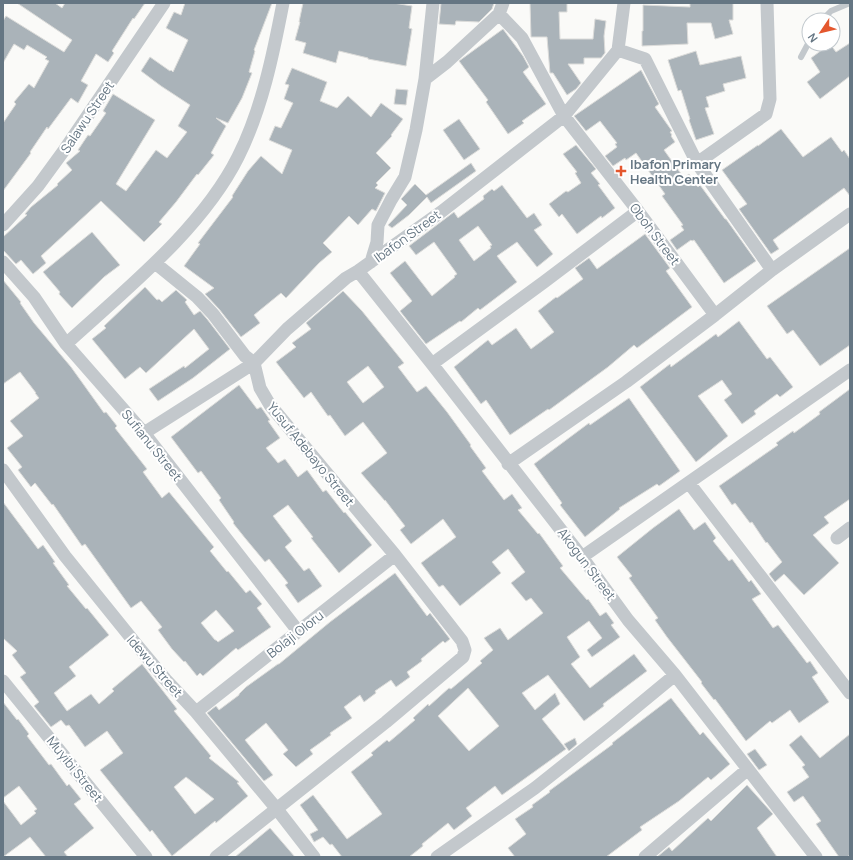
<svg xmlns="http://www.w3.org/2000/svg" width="853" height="860" font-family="Manrope,sans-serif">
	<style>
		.building { fill: #aab3b9; stroke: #dcdcda; fill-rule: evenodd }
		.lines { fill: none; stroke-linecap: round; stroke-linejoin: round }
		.lane { stroke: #c3c8cc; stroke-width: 6 }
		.street { stroke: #c3c8cc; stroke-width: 13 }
		.poi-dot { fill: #e4572e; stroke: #fff; stroke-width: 1.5 }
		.labels { text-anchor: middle; stroke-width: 4; stroke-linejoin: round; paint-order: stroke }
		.street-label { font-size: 13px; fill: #657683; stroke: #fff }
		.poi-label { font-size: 13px; font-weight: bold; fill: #657683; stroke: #fff; text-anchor: start }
	</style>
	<rect width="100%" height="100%" fill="#fafaf8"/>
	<!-- building -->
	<path class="building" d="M17,3H55L62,8L65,3H145L134,19L133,18L112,51L114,53L108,62L96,54L81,81L88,85L78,103L71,98L48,129L47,127L30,152L31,153L3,191V123L16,104L14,102L29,84L34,88L49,61L45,59L47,57L27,45L24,50L14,44L3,63V21L6,16L64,52L72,40Z
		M185,3H272L254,50L255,51L249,72L252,73L242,98L228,123L216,118L226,126L211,153L214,155L198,175L197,174L176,202L159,222L162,224L144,242L101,201L41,256L46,263L33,274L21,260L16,264L3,250V237L27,215L25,214L31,207L58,185L57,184L72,170L66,163L80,151L78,150L88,135L90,136L106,113L103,111L113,94L155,120L116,184L126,191L156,150L167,158L187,132L178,126L190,105L161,86L141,71L150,57L170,71L171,70L173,72L188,40L166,28L174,12L181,15Z
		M303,3H393L412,6L409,28L412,29L406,66L368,59V58L339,51L336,63L303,53L306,43L295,40L300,22H299Z
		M441,3H494L492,9L479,22L456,21L455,25L439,24Z
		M530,3H567V12H559L560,39H593L595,19L606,21L604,36L605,53L601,58H584V64H568L581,83L576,89L567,95L553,73H550L547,37H531Z
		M690,3H733V20H729L733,34L715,39L711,23H687L688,44L642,46V31H643V5L690,7Z
		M503,29L523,56L529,67L523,72L546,104L522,121L524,123L508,134L486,102L488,100L459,61Z
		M850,43V76L820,99L807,82L820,72L811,58L830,44L836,52Z
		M696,51L700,65L741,56L746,78L723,84L725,91L706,97L709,107L705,108L714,134L696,140L689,120L690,119L681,90L678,91L668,60Z
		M292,68L327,82L320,101L337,108L348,96L371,117L381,103L403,119L391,135L392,136L376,153L391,168L376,183L378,185L375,188L385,193L376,211L372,209L358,225L349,216L323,243L332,252L319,263L286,298L281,293L254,315L260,323L241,337L219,309L205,294L214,288L184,266L200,244L198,243L233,197L232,196L248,171L261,156L282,174L292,150L269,140L275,126L281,128L293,103L284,99L289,85L285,84Z
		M641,70L659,104L655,107L672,131L670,132L672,135L671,136L675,142L664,150L684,178L689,174L698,187L700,185L725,219H726L756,261L724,283L694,240L692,241L691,240L677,250L670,240L684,230L681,226L683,225L662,196L665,194L636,153L626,160L625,158L613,166L605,156L617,147L615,144L617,143L600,121L586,131L574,116Z
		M396,89L408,90L406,105L394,104Z
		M459,119L480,149L464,160L443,130Z
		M781,129L803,157L831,137L842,152L844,150L850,159V196L844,188L773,240L779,249L771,254L739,209L747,204L722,170L758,145V146Z
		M576,145L596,169L591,173L600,184L598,185L615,208L602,218L601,216L577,234L562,214L559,217L549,204L566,191L568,192L581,183L575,173L577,172L563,154Z
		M471,163L476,171L431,203L427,197L409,215L392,228L388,225L407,205L401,199L415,184L426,195Z
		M502,185L527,218L534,213L542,225L534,230L553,254L537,267L517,242L497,256L517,282L480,310L478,308L461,322L460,321L426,344L400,311L412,301L390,273L405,261L432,296L455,277L454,276L457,274L434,242L416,255L409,246L454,212L458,218L484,199L483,196L492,189L494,191ZM478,226L492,245L490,246L491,248L474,261L459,240Z
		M92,232L120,265L104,277L72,308L59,294L60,292L43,272Z
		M645,234L670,268L666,271L692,307L637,348L634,345L608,367L549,410L548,409L510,435L486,400L481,404L454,367L488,340L492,345L516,328L531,349L554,332L538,311L556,297L557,298L583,279L575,268L589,258L597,269Z
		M850,248V345L820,366L793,330L787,334L767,306Z
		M3,280L21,302L20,303L34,323L71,367L104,413L106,412L117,426L115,428L147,469L143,472L162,498L169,492L214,547L210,551L227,572L228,571L246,593L250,590L262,604L257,608L271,627L238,650L236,648L203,676L200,673L197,676L185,661L184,662L172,649L158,630L162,627L141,601L131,608L85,544L82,546L53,504L52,505L35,483L31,487L18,470L22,467L7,448L23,436L10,421L39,398L35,393H36L20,372L3,384ZM216,610L234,631L218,642L216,640H215L201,623Z
		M145,287L157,300L159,299L162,302L176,290L187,300L185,302L194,315L200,311L207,319L230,349L193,378L158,401L149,389L184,366L185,368L209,349L194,329L146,373L140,367L125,379L92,339L106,328L104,326Z
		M343,291L362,311L404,363L398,367L417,392L426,386L447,412L471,445L470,446L486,468L482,471L504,500L512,494L522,508L518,510L538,534L539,533L563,566L560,568L587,600L588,599L600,616L606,612L614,623L611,625L620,637L592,657L587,650L602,638L589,621L567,637L580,657L571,664L590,688L634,654L647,671L603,704L604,706L584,721L548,675L522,693L535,710L555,693L560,704L542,719L566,749L502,795L495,786L466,808L472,816L454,830L448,823L422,844L423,846L409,857H342L332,844L330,845L323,837L314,842L310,834L318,830L300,805L313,795L347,839L382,814L351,772L373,755L371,753L387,740L389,742L415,720L413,718L428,704L429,706L449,688L451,689L482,663L480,661L493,650L484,638L500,628L508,640L543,613L531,598L526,601L511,583L525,572L508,549L492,562L501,573L460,606L443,585L439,587L421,563L456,537L443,519L411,544L400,530L405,526L385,500V501L361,473L387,453L363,422L345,436L330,415L328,416L311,392L304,398L276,362L296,347L292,343L311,329L306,323ZM368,366L384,387L363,403L347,382ZM468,688L499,726L469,751L438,716Z
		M739,321L767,359L770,357L793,387L780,397L777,394L754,411L756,414L742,424L724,400L732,394L722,380L698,396L728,436L696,462L640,387L670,364L671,367L716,334L718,337Z
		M239,385L257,409L261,407L270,420L268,421L280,438L266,448L278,463L285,459L298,477L307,470L323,492L326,490L344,513L345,512L372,545L339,573L311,538L313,537L288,505L273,516L292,541L285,547L304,571L309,568L322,586L298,603L285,585L288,583L269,559L265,562L245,538L233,523L234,522L219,500L221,498L201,471L198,473L171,437Z
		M850,389V499L824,517L829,523L813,535L839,563L804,595L784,574L775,582L769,574L782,562L767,542L766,543L752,522L750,523L735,503L732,505L719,486L778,445L776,443L793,431L794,433L820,414L819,412Z
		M629,398L680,471L659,486L657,484L619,508L620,509L585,537L560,505L562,503L534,464L589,423L590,425Z
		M3,502L38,549L43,545L55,562L53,563L69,585L67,586L86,609L87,608L109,635L69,667L76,676L54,693L67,711L91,694L99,704L114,691L112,689L142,664L177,709L174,711L211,756L209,758L239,782L237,783L248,796L216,823L215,821L172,856L152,830L150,832L100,770L123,753L107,731L85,747L69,725L66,726L61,720L51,727L34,706L39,702L20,677L26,673L12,655L17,651L3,638ZM186,777L214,799L195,814L174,787Z
		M679,509L694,530L705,522L716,538L713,541L729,561L732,559L749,582L751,580L761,594L752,599L773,628L778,625L807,663L810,661L818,673L812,677L829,702L799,723L790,710L772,723L770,721L746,741L715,699L714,700L701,683L702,682L667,637L655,620L658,618L629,578L632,576L617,557L653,528Z
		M395,573L427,616L430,613L450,639L445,643L443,641L421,659L422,661L407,672L410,677L396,687L391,680L375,691L376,693L364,702L360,695L344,707L352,718L330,733L331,735L310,750L313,754L296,767L283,754L288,750L266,723L245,740L273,775L264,781L207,713L216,706L219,710L239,695V694L246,687L278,664H279L330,622Z
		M671,698L700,735L703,732L730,764L711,780L708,777L679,801L640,827L642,830L606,857H515L508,848L526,834L515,819L533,807L532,805L550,792L549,791L613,744L612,743Z
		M3,702L17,720L18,719L29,734L27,736L49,765L51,764L67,786L69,784L81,799L74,804L94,828L64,852L68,857H46L30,837L3,857V801L21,825L36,813L34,811L37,809L19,786L3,798Z
		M850,734V855L847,857H839L816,824L821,821L803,796L794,802L787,792L809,777L802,767L805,765L789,745L801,735L820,758Z
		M575,738L577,744L569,751L564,744Z
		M755,749L767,765L759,770L747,754Z
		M747,785L773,814L757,828L777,857H657L669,847L672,851L708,818L711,821Z
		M270,828L295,857H235Z"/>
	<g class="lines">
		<!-- lane -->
		<path class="lane" d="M822,20L831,11L850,3
			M801,57L809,42"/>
		<!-- street -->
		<path class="street" d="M503,3L499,14L522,38L564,116L638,211L715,315
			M618,50L645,59L697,163L772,270
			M425,79L447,62L499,14
			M697,163L766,114L770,99L767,3
			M3,225L38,186L65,149L164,3
			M3,262L34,297L66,344L144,433L298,631
			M371,262L377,242L378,225L391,200L405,177L416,130L425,79L433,3
			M155,263L197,297L213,314L245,356L254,363L260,388L270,405L395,555L462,641L465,650L463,657L386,722L216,857
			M358,271L432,364L582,557L628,620L675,675L816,857
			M66,344C125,290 202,229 238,157C262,109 273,55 283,3
			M432,364L544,282L638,211
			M144,433L254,363L287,329L346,278L358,271L441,212L564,116L618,50L624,3
			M508,464L626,382L715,315L772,270L850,214
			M3,470L65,556L136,644L166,680L196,712L276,808L314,857
			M689,483L850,693
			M837,538L850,528
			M582,557L850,370
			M3,681L146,857
			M196,712L395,555
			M437,857L535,788L612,727L675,675
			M645,857L748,769"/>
	</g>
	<!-- markers -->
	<path class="poi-dot" d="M619 165h4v4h4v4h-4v4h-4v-4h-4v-4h4z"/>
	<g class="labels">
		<!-- street labels -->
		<g class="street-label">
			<text transform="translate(87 117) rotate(-56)" y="5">Salawu Street</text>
			<text transform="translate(655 234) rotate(53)" y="5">Oboh Street</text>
			<text transform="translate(407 236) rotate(-36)" y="5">Ibafon Street</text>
			<text transform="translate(152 445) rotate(51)" y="5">Sufianu Street</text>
			<text transform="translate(311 454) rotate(51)" y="5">Yusuf Adebayo Street</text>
			<text transform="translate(587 564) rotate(53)" y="5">Akogun Street</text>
			<text transform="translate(295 634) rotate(-38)" y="5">Bolaji Oloru</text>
			<text transform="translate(155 666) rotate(49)" y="5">Idewu Street</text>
			<text transform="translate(75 769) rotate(51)" y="5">Muyibi Street</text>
		</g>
		<!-- poi labels -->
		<g class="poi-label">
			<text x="630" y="169">Ibafon Primary<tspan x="630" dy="15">Health Center</tspan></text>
		</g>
	</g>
	<!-- border -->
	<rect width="853" height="860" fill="none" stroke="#657683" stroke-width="8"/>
	<!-- north arrow -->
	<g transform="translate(821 32) rotate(235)"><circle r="19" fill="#ffffff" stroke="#c1c8cd"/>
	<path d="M0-3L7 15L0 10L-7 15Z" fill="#e4572e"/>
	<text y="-6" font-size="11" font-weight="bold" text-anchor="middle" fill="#657683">N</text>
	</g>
</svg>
